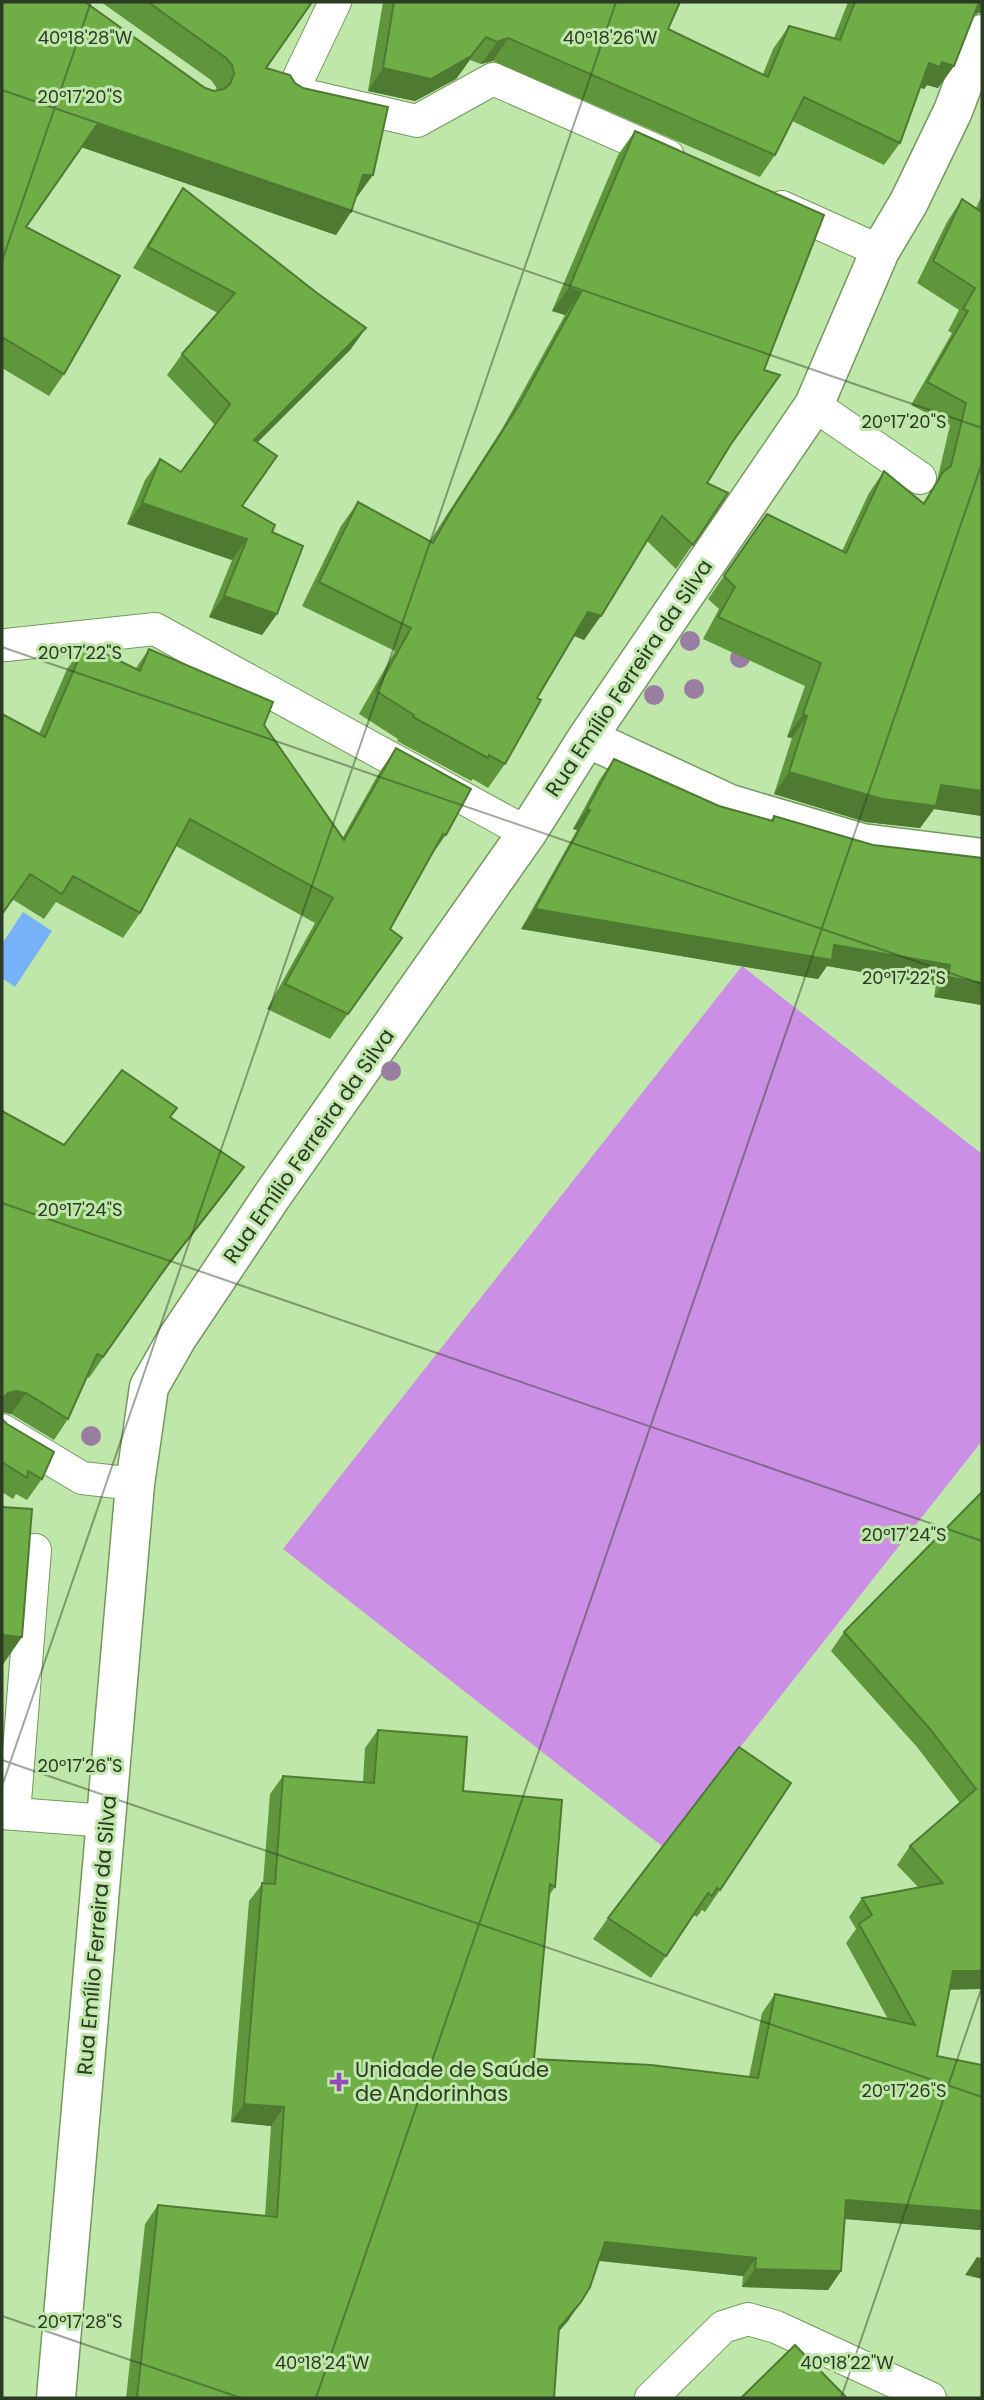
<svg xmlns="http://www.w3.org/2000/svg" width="984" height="2400" font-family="Poppins,sans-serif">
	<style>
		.green { fill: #cc8fe6 }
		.water { fill: #77b1f9 }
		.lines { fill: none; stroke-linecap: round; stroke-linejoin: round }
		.lane-casing { stroke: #74985f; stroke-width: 34 }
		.street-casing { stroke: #74985f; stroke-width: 41 }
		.lane { stroke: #fff; stroke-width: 32 }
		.street { stroke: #fff; stroke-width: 38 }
		.tree { fill: #9a7ea2 }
		.wall { fill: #5f963c }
		.shaded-wall { fill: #4e7a31 }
		.building { fill: #6fae46; stroke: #4e7a31; stroke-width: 2 }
		.ticks { fill: none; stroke: #2c3b23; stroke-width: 2; stroke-opacity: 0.45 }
		.poi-dot { fill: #9849b9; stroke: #bfe7aa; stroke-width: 2.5 }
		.labels { text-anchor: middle; stroke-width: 6; stroke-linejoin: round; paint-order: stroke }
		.street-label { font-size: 21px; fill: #2c3b23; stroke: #bfe7aa }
		.poi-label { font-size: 21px; fill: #2c3b23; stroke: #bfe7aa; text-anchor: start }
		.ticks-label { font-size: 18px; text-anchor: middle; fill: #2c3b23; stroke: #bfe7aa; stroke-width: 6; stroke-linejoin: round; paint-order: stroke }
	</style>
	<rect width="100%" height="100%" fill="#bfe7aa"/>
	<!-- green -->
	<path class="green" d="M742,966L982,1154V1441L662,1846L283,1549Z"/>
	<!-- water -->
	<path class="water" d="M23,912L52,931L15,987L2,978V944Z"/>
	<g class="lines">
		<!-- lane casing -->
		<g class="lane-casing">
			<path id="lane" d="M335,2L292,92L417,121L493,79L668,156
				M782,207L880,251
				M814,405L920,478
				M6,645L155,629L527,833
				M2,1430L82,1478L135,1484
				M2,1813L107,1821
				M14,1814L35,1550
				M651,2398L723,2327L748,2319L776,2327L930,2398"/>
		</g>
		<!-- street casing -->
		<g class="street-casing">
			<path id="street" d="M587,738L730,804L862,843L982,858
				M56,2398L135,1484L149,1387L177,1338L272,1196L527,833L587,738L814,405L880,251L909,202L953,111L982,34"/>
		</g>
		<!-- lane -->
		<use href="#lane" class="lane"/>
		<!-- street -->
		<use href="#street" class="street"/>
	</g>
	<!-- trees -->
	<g class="tree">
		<circle cx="690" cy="641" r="10"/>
		<circle cx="740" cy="658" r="10"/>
		<circle cx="694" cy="689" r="10"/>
		<circle cx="654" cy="695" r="10"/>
		<circle cx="391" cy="1071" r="10"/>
		<circle cx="91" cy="1436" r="10"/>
	</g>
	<!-- wall -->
	<path class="wall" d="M2,2L214,91H217L216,87L211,80L101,2H312L266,68L357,197H356L351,212L336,235L81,147L26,227L64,374L49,396L2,368Z
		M383,2H680L668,29L763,74L773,49L789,26L834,38L848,2H982L978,13L973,15L954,66L938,88L927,85L924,89L920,87L900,143L884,165L792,121L775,155L760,177L493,61L481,64L470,60L456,79L415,101L368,91Z
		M635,131L729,446L707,483L728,493L676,569L647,541L584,640L574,636L537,698L505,764L488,788L473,779L471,781L397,741L398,739L359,714L395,651L302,606L341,526L358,502L430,541L502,429L565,315L552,311L618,155Z
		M183,188L351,349L257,442L242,506L272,532L277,614L262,635L209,617L232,560L127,524L145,480L160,459L181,472L215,425L167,375L182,354L218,313L133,268L169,209Z
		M982,195V816L934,809L920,828L866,822L774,794L792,738L787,737L805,686L703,639L719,609L708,599L767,514L842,551L869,493L884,471L923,503L937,481L950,425L911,405L952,333L948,331L959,310L917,283L947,222L962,199L976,208Z
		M85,644L136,668L149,649L264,725L343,837L379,773L396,748L446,835L428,860L390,929L402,938L330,1039L267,1009L315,923L176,846L140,913L123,938L56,902L44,919L12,899L39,734L67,669Z
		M614,759L719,806L771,820L774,816L873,845L982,1005L934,997L936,985L827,966L818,979L521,929L577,830L573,829L600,779Z
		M177,1108L170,1117L244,1167L229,1188L155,1283L89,1378L87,1377L68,1419L54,1440L11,1414L2,1412V1111L64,1145Z
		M2,1419L42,1479L27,1500L16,1494L13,1499L2,1492Z
		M982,1492V1989H950L937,2056L982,2065V2228L980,2230L845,2219L841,2271L828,2290L742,2287L743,2276L599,2261L568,2321L559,2331L554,2398H126L145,2224L158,2205L265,2216L271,2126L231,2122L249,1901L263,1883L270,1794L283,1776L363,1782L365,1748L378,1730L463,1791L555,1887L548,1897L534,2059L749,2077L762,2013L775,1994L888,2019L846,1943L856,1929L849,1917L862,1898L918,1887L897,1865L910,1846L960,1803L917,1747L831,1651L844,1632Z
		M739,1747L720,1890L705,1912L702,1910L697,1917L694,1915L651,1978L593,1939L608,1918Z"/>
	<!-- shaded-wall -->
	<path class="shaded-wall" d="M979,2H982V13H978L968,18Z
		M486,37L456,79L415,101L368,91L383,68Z
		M508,38L493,61L481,64L497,42Z
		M942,62L954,66L938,88L927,85L924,89L914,85L929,63Z
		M97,125L351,212L336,235L81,147Z
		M363,175H373L357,197H348Z
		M569,288L581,292L565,315L552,311Z
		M366,328L351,349L239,461L254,440Z
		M142,503L247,539L232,560L127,524Z
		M224,596L277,614L262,635L209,617Z
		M588,612L601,616L584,640L572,635Z
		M803,714L807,716L792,738L787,737Z
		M789,772L941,785L982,791V816L934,809L920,828L866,822L774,794Z
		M587,809L590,810L577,830L573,829Z
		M535,909L834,945L950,965L936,985L827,966L818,979L521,929Z
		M948,977L982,983V1005L934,997Z
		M244,1167L229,1188L154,1284L169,1263Z
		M16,1391L26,1393L11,1414L2,1412V1399L8,1393Z
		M2,1635L22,1637L2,1666Z
		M953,1971H982V1989L941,1990Z
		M244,2104L284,2107L271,2126L231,2122Z
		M846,2200L982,2211V2228L980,2230L833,2218Z
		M605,2242L756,2258L743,2276L593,2260Z
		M977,2257L982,2258V2279L965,2275Z
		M755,2269L841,2271L828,2290L742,2287Z
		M581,2302L568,2321L546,2346L559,2328Z"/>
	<!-- building -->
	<path class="building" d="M2,2H85L205,88L214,91L224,89L230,84L234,74L232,65L226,58L148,2H312L266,68L290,75L295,83L303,88L388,107L373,175H363L351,212L97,125L26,227L120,276L64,374L2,337Z
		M394,2H680L668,29L768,77L789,26L840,40L855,2H979L954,66L942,62L940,67L929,63L900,143L804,97L775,155L508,38L497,42L486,37L471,56L431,79L383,68Z
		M635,131L824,215L764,370L780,375L731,444L707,483L728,493L693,545L662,516L601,616L588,612L537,698L541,700L505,764L489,755L488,758L413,717L414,715L376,691L411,628L319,582L358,502L433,543L450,513L519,405L581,292L569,288Z
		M183,188L317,293L366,328L254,440L277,456L242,506L275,525L272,532L303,546L277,614L224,596L247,539L142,503L160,459L181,472L230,404L182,354L235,293L148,247Z
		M962,199L980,211L982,206V791L941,785L936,806L882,799L789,772L807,716L803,714L821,663L718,617L735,587L724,576L767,514L846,553L884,471L924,504L943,472L951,466L966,403L927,382L968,311L963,309L975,288L933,261Z
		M85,644L140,671L149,649L273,702L264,725L344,840L396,748L471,789L446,835L443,834L390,929L402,938L348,1014L285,984L333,898L190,819L140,913L73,876L62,894L30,874L2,914V714L45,737Z
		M614,759L719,806L773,821L774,816L873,845L982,858V983L948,977L950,965L834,945L832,960L535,909L590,810L587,809Z
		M122,1070L177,1108L170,1117L244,1167L169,1263L103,1357L97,1354L68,1419L26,1393L16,1391L8,1393L2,1399V1111L64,1145Z
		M2,1419L7,1424L54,1452L42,1479L28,1471L27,1478L2,1462Z
		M982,1492V1971H953L937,2056L982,2065V2211L846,2200L841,2271L755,2269L756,2258L605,2242L590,2287L581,2302L559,2328L554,2398H137L158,2205L277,2217L284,2107L244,2104L262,1883L275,1884L283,1776L374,1783L378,1730L467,1737L463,1791L562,1800L555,1887L550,1884L534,2059L651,2065L758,2078L775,1994L915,2025L859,1924L872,1915L862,1898L943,1883L910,1846L976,1789L930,1729L844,1632Z
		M2,1507L32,1509L22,1637L2,1635Z
		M739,1747L791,1783L720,1890L717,1888L712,1896L708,1893L666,1956L608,1918Z
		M795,2345L847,2398H741Z"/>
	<!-- ticks -->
	<path class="ticks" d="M2,90L982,428M2,261L91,2M2,647L982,984M2,1203L982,1541M2,1760L982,2097M2,1786L616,2M2,2316L241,2398M316,2398L982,463M841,2398L982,1987"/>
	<!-- markers -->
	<path class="poi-dot" d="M335.5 2071.5h7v7h7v7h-7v7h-7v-7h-7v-7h7z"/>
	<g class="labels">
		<!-- street labels -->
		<g class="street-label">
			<text transform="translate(629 678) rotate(-56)" y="7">Rua Emílio Ferreira da Silva</text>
			<text transform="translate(309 1146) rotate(-55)" y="7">Rua Emílio Ferreira da Silva</text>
			<text transform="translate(97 1935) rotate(-85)" y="7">Rua Emílio Ferreira da Silva</text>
		</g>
		<!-- poi labels -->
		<g class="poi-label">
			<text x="355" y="2077">Unidade de Saúde<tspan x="355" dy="24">de Andorinhas</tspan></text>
		</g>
	</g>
	<g class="ticks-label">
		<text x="610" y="44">40°18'26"W</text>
		<text x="85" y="44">40°18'28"W</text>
		<text x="80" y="103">20°17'20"S</text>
		<text x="904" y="428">20°17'20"S</text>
		<text x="80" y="659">20°17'22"S</text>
		<text x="904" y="984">20°17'22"S</text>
		<text x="80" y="1216">20°17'24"S</text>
		<text x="904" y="1541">20°17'24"S</text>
		<text x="80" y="1772">20°17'26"S</text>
		<text x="904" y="2097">20°17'26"S</text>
		<text x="80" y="2328">20°17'28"S</text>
		<text x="322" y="2369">40°18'24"W</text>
		<text x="847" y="2369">40°18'22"W</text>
	</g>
	<!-- border -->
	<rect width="984" height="2400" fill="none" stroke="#2c3b23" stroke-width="7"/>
</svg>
